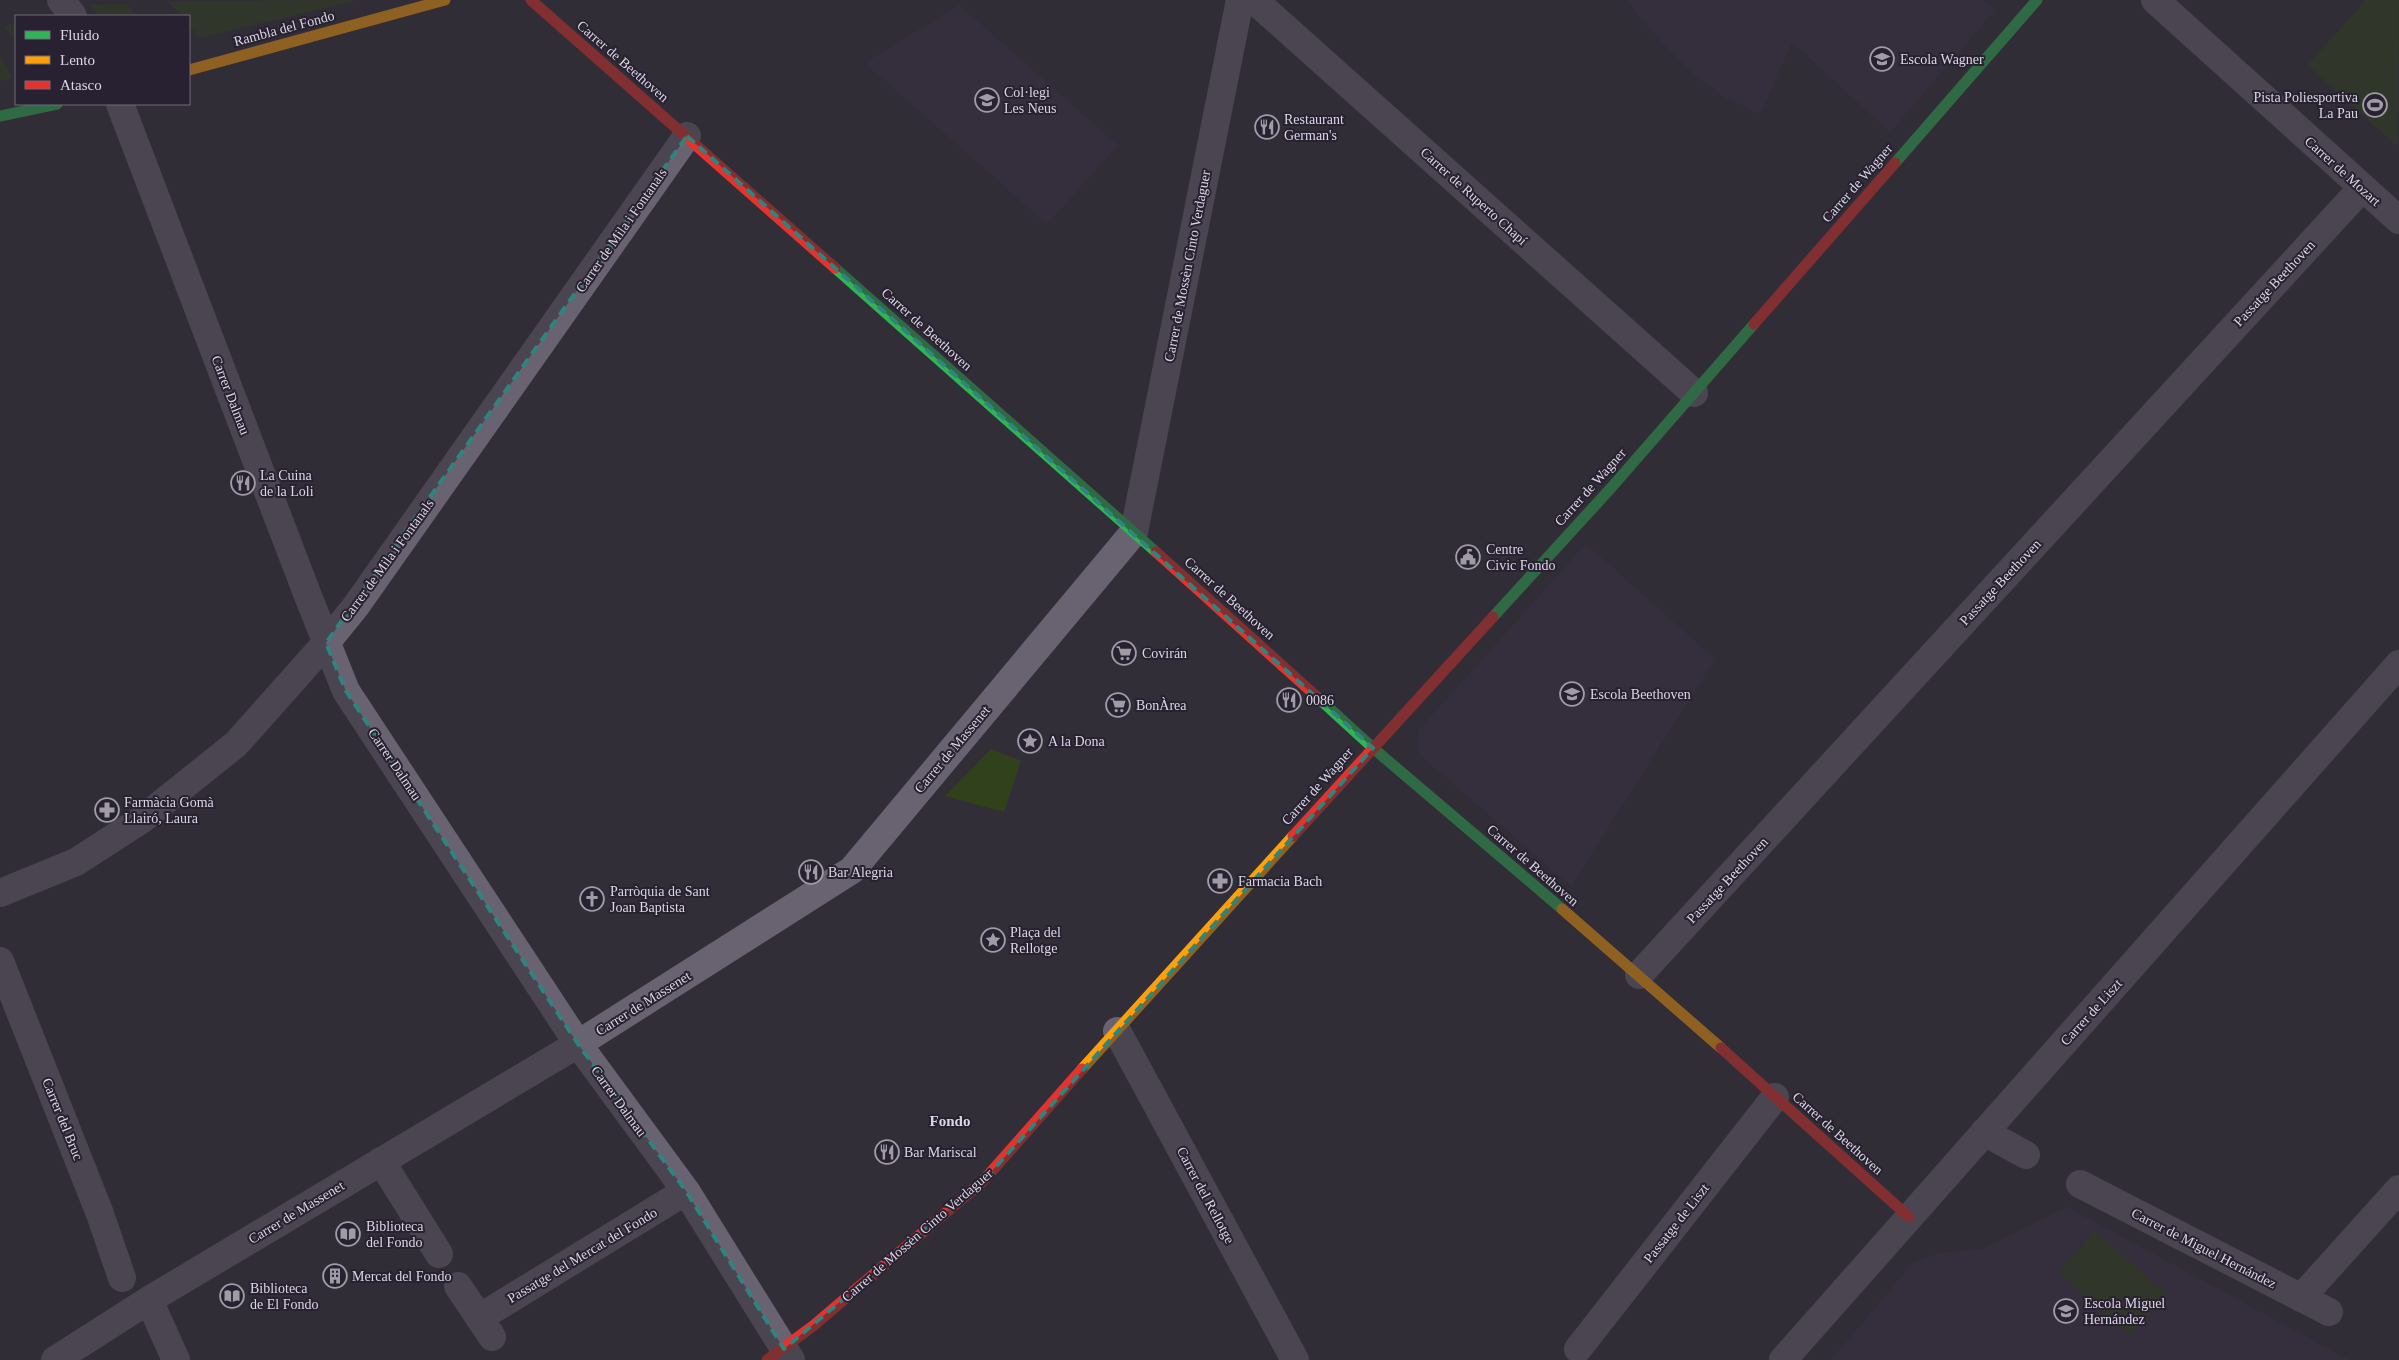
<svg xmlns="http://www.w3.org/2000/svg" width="2399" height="1360" font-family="Georgia,serif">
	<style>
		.built { fill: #3a3045 }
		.green { fill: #30411b }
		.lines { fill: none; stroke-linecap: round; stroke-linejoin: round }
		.street { stroke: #696371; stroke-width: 28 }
		.fast { stroke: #30b455; stroke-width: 11 }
		.slow { stroke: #ff9f0a; stroke-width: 11 }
		.jam { stroke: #e5322d; stroke-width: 11 }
		.marked { fill: none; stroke: #2e857f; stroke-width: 4; stroke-dasharray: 10 6; stroke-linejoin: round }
		.labels { text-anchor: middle; stroke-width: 4; stroke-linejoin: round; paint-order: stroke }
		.street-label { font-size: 14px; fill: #dbd7e2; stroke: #282131 }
		.poi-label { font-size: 14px; fill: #dbd7e2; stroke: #282131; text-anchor: start }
		.neighbourhood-label { font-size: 15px; font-weight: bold; fill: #dbd7e2; stroke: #282131 }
	</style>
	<rect width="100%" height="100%" fill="#322e37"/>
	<!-- built -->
	<path class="built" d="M1626,0H1984L1995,10L1890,132L1792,42L1760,114L1726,98L1697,77L1657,37Z
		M959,5L1118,145L1047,224L865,63Z
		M1586,544L1715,659L1571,886L1419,754V730Z
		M2067,1207L2349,1360H1831L1914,1262L1939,1253L1983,1249Z"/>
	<!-- green -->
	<path class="green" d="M358,0L200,38L189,25V16H181L168,1Z
		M2366,0H2399L2398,147L2308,65Z
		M126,4L137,16H100L89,5Z
		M16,23V42L4,27Z
		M0,56L13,78L0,81Z
		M991,749L1021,761L1004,812L945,796Z
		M2095,1231L2167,1294L2130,1336L2058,1272Z"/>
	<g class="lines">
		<!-- street -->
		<path class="street" d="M61,0L73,16
			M1254,0L1694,393
			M2155,0L2399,220
			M120,104L308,596L346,691L578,1044L686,1191L791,1360
			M0,893L76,862L141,820L236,744L326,643L356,606L687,136
			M0,961L100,1214L122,1278
			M1639,975L2362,188
			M1117,1031L1295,1360
			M1984,1132L2026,1155
			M381,1161L439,1254
			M2080,1184L2329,1312
			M458,1286L492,1337
			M2301,1298L2399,1189
			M149,1300L176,1360
			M479,1318L686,1191
			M1578,1349L1775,1097
			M55,1360L149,1300L578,1044L852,870L1134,532L1240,0
			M1783,1360L2399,664"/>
		<!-- fast -->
		<path class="fast" d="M0,116L57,104
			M1895,163L2037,0
			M835,268L1156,552
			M1493,617L1611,488L1754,324
			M1315,695L1373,748L1562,909"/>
		<!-- slow -->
		<path class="slow" d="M189,70L445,0
			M1562,909L1721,1048
			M1082,1069L1293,836"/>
		<!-- jam -->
		<path class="jam" d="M531,0L835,268
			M1754,324L1895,163
			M1156,552L1315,695
			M1293,836L1493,617
			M1721,1048L1909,1217
			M767,1360L813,1326L983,1181L1082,1069"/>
	</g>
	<!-- marked area -->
	<path d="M0 0H2399V1360H0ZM687,136L1373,748L983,1181L784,1349L686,1191L578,1044L346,691L326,643Z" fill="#322e37" fill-opacity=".55" fill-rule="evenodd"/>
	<path class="marked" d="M687,136L1373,748L983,1181L784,1349L686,1191L578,1044L346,691L326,643Z"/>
	<!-- icons -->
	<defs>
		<g id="school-ring" transform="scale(1.25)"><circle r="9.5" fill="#282131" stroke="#a09ca6" stroke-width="1.5"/><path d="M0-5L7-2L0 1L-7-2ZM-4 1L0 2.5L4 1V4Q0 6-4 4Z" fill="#a09ca6"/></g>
		<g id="stadium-ring" transform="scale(1.25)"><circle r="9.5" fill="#282131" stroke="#a09ca6" stroke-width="1.5"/><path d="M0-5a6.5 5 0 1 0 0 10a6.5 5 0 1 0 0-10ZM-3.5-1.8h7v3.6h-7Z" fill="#a09ca6"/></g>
		<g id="restaurant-ring" transform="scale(1.25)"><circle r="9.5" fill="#282131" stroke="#a09ca6" stroke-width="1.5"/><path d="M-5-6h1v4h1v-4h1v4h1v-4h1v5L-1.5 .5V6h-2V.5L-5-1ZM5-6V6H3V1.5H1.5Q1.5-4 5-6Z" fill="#a09ca6"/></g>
		<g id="civic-ring" transform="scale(1.25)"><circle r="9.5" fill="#282131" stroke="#a09ca6" stroke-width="1.5"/><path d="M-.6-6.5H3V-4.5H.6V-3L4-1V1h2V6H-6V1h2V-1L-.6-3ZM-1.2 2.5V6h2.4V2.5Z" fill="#a09ca6"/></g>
		<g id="supermarket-ring" transform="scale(1.25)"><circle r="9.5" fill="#282131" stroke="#a09ca6" stroke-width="1.5"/><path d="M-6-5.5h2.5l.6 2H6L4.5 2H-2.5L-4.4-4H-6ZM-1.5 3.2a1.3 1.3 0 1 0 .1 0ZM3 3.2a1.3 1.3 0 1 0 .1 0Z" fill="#a09ca6"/></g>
		<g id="sight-ring" transform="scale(1.25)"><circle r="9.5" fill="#282131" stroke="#a09ca6" stroke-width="1.5"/><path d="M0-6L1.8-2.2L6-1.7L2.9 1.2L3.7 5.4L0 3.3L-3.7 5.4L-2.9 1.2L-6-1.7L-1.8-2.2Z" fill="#a09ca6"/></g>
		<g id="pharmacy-ring" transform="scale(1.25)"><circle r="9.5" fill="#282131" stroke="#a09ca6" stroke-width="1.5"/><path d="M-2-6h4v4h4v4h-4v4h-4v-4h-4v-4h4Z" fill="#a09ca6"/></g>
		<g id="church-ring" transform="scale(1.25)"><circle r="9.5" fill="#282131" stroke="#a09ca6" stroke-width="1.5"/><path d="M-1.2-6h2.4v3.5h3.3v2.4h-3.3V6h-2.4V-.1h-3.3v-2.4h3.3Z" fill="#a09ca6"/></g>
		<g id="library-ring" transform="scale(1.25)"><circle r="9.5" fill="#282131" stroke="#a09ca6" stroke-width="1.5"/><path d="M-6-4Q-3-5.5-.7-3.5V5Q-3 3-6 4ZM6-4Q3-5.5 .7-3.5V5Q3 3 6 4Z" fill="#a09ca6"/></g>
		<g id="building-ring" transform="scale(1.25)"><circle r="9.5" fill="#282131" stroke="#a09ca6" stroke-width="1.5"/><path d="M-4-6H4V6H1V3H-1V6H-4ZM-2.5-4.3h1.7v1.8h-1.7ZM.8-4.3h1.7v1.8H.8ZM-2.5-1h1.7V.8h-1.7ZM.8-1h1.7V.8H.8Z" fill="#a09ca6"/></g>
	</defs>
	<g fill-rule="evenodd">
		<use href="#school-ring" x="1882" y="59"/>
		<use href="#school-ring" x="987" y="100"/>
		<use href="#stadium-ring" x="2375" y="105"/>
		<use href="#restaurant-ring" x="1267" y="127"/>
		<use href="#restaurant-ring" x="243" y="483"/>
		<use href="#civic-ring" x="1468" y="557"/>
		<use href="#supermarket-ring" x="1124" y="653"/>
		<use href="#school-ring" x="1572" y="694"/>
		<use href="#restaurant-ring" x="1289" y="700"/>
		<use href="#supermarket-ring" x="1118" y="705"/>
		<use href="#sight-ring" x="1030" y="741"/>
		<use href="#pharmacy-ring" x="107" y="810"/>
		<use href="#restaurant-ring" x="811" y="872"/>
		<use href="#pharmacy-ring" x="1220" y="881"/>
		<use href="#church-ring" x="592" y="899"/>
		<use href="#sight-ring" x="993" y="940"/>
		<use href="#restaurant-ring" x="887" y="1152"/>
		<use href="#library-ring" x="348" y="1234"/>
		<use href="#building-ring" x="335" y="1276"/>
		<use href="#library-ring" x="232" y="1296"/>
		<use href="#school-ring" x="2066" y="1311"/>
	</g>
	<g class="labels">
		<!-- street labels -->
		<g class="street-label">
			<text transform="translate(284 28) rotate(-15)" y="5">Rambla del Fondo</text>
			<text transform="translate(623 61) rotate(41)" y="5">Carrer de Beethoven</text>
			<text transform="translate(2343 171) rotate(42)" y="5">Carrer de Mozart</text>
			<text transform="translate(1857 183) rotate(-49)" y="5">Carrer de Wagner</text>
			<text transform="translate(1474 196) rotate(42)" y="5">Carrer de Ruperto Chapí</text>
			<text transform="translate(621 230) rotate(-55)" y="5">Carrer de Mila i Fontanals</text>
			<text transform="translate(1187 266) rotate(-79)" y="5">Carrer de Mossèn Cinto Verdaguer</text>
			<text transform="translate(2274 283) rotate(-47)" y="5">Passatge Beethoven</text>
			<text transform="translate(927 329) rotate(42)" y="5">Carrer de Beethoven</text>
			<text transform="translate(231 395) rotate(69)" y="5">Carrer Dalmau</text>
			<text transform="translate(1590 487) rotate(-48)" y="5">Carrer de Wagner</text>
			<text transform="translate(387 560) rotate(-54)" y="5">Carrer de Mila i Fontanals</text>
			<text transform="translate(2000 582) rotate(-47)" y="5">Passatge Beethoven</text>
			<text transform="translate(1230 598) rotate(42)" y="5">Carrer de Beethoven</text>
			<text transform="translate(952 749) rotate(-50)" y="5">Carrer de Massenet</text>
			<text transform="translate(395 764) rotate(56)" y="5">Carrer Dalmau</text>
			<text transform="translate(1317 786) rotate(-48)" y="5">Carrer de Wagner</text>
			<text transform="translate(1533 865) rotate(41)" y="5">Carrer de Beethoven</text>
			<text transform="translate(1727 880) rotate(-47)" y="5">Passatge Beethoven</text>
			<text transform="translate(643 1003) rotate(-32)" y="5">Carrer de Massenet</text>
			<text transform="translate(2091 1012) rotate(-48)" y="5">Carrer de Liszt</text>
			<text transform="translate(619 1101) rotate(54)" y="5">Carrer Dalmau</text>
			<text transform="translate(63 1119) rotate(68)" y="5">Carrer del Bruc</text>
			<text transform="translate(1838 1133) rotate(42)" y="5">Carrer de Beethoven</text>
			<text transform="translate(1206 1195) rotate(62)" y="5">Carrer del Rellotge</text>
			<text transform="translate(296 1212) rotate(-31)" y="5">Carrer de Massenet</text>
			<text transform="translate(1676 1223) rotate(-52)" y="5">Passatge de Liszt</text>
			<text transform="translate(917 1235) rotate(-41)" y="5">Carrer de Mossèn Cinto Verdaguer</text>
			<text transform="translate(2204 1248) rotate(27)" y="5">Carrer de Miguel Hernández</text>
			<text transform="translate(582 1255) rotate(-31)" y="5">Passatge del Mercat del Fondo</text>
		</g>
		<!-- poi labels -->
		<g class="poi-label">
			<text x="1900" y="64">Escola Wagner</text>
			<text x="1004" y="97">Col·legi<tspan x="1004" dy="16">Les Neus</tspan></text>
			<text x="2358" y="102" text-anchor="end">Pista Poliesportiva<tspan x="2358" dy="16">La Pau</tspan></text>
			<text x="1284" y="124">Restaurant<tspan x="1284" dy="16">German's</tspan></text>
			<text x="260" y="480">La Cuina<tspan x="260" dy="16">de la Loli</tspan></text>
			<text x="1486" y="554">Centre<tspan x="1486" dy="16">Civic Fondo</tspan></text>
			<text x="1142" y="658">Covirán</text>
			<text x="1590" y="699">Escola Beethoven</text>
			<text x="1306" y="705">0086</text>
			<text x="1136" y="710">BonÀrea</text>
			<text x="1048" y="746">A la Dona</text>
			<text x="124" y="807">Farmàcia Gomà<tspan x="124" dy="16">Llairó, Laura</tspan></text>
			<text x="828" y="877">Bar Alegria</text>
			<text x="1238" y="886">Farmacia Bach</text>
			<text x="610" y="896">Parròquia de Sant<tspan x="610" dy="16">Joan Baptista</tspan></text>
			<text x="1010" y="937">Plaça del<tspan x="1010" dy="16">Rellotge</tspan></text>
			<text x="904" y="1157">Bar Mariscal</text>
			<text x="366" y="1231">Biblioteca<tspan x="366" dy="16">del Fondo</tspan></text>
			<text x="352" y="1281">Mercat del Fondo</text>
			<text x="250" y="1293">Biblioteca<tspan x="250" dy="16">de El Fondo</tspan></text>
			<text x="2084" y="1308">Escola Miguel<tspan x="2084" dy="16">Hernández</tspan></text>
		</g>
		<!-- neighbourhood labels -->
		<g class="neighbourhood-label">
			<text x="950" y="1126">Fondo</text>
		</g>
	</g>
	<!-- legend -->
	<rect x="15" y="15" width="175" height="90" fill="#282131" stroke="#706a78"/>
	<rect x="25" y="31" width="25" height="8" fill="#30b455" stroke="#706a78"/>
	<text x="60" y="40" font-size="15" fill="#dbd7e2">Fluido</text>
	<rect x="25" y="56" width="25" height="8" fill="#ff9f0a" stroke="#706a78"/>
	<text x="60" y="65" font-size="15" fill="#dbd7e2">Lento</text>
	<rect x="25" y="81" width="25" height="8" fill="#e5322d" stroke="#706a78"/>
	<text x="60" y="90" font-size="15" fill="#dbd7e2">Atasco</text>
</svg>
